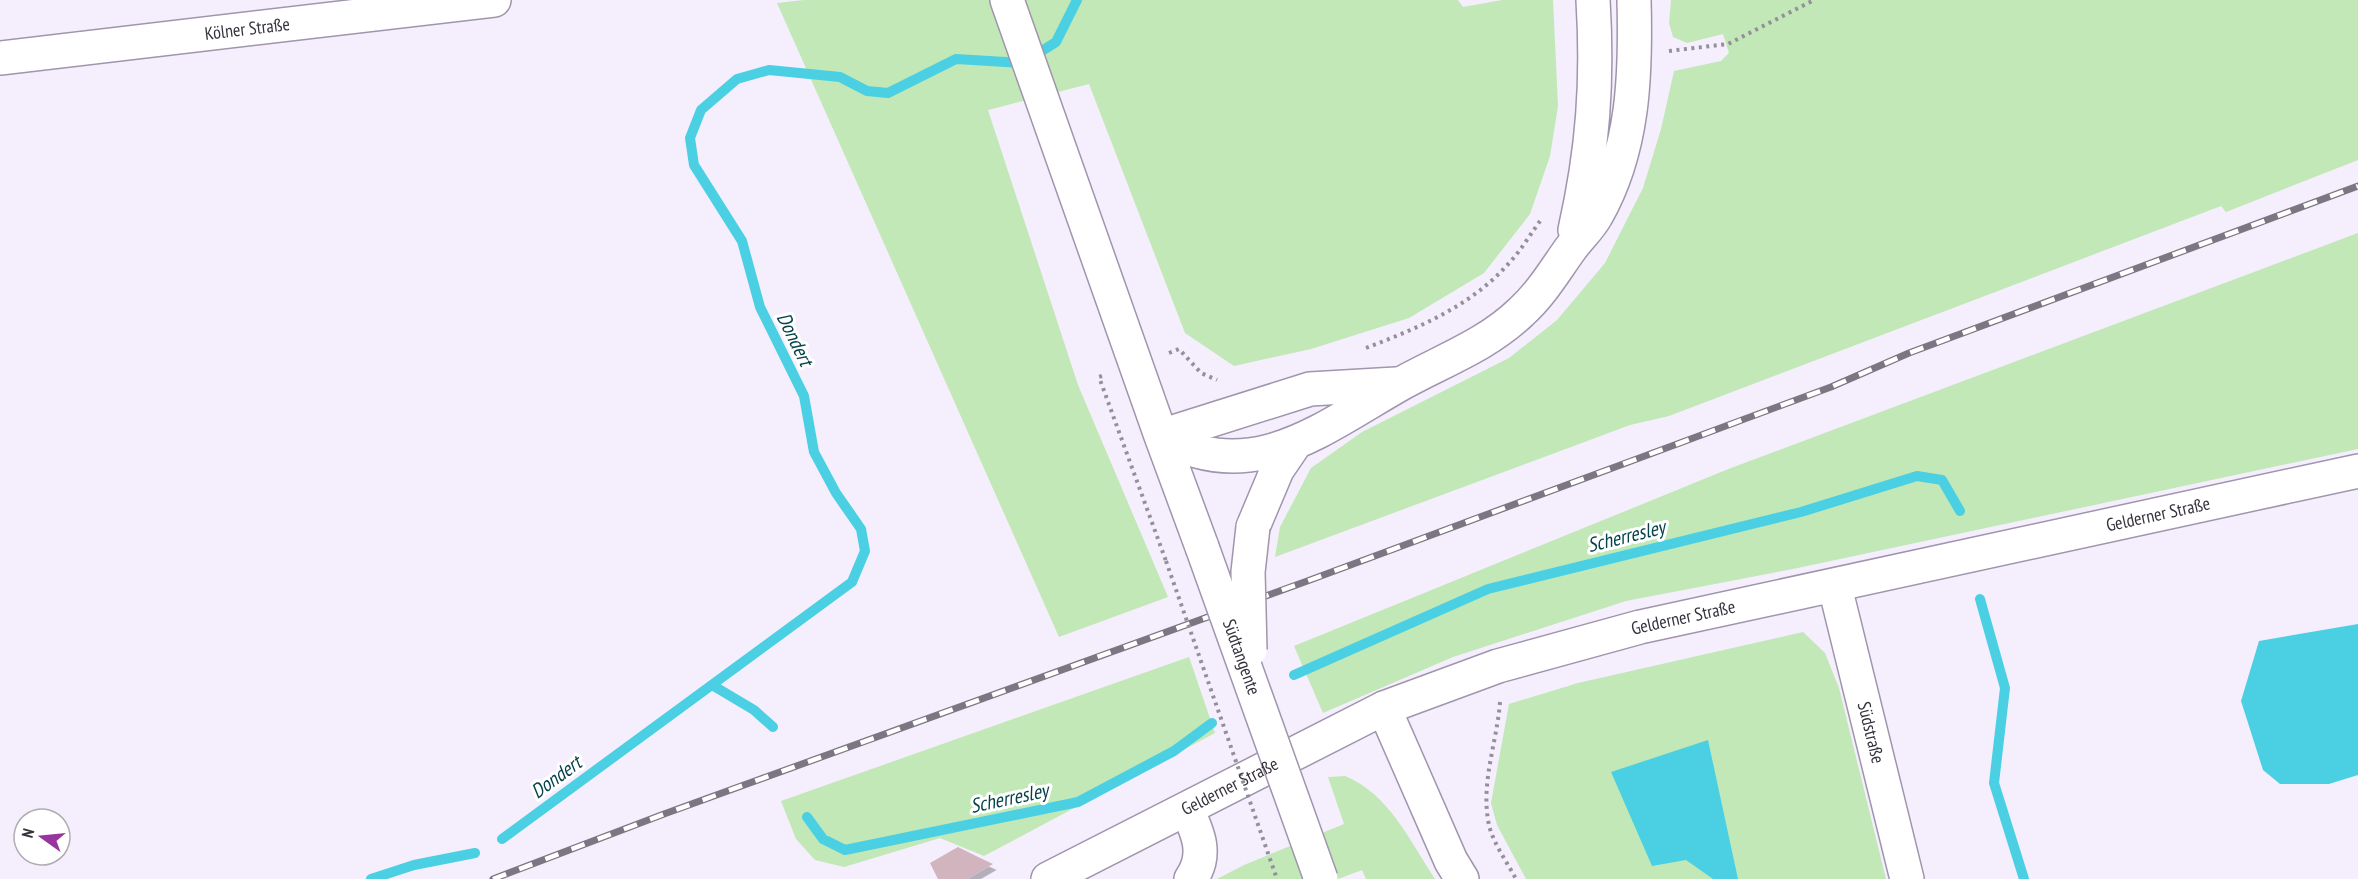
<svg xmlns="http://www.w3.org/2000/svg" width="2358" height="879" font-family="'PT Sans Narrow',sans-serif">
	<style>
		.green { fill: #c1e8b6 }
		.water { fill: #4bd0e3 }
		.lines { fill: none; stroke-linecap: round; stroke-linejoin: round }
		.stream { stroke: #4bd0e3; stroke-width: 10 }
		.building { fill: #d1b4be; filter: url(#shadow) }
		.street-casing { stroke: #a095ad; stroke-width: 36 }
		.secondary-casing { stroke: #a095ad; stroke-width: 36 }
		.primary-casing { stroke: #a095ad; stroke-width: 36 }
		.path { stroke: #958f9b; stroke-width: 4; stroke-dasharray: 3 4.5; stroke-linecap: butt }
		.street { stroke: #fff; stroke-width: 33 }
		.secondary { stroke: #fff; stroke-width: 33 }
		.primary { stroke: #fff; stroke-width: 33 }
		.rail-casing { stroke: #7c7682; stroke-width: 7 }
		.rail { stroke: #fff; stroke-width: 4.5; stroke-dasharray: 14; stroke-linecap: butt }
		.secondary-bridge-casing { stroke: #a095ad; stroke-width: 36; stroke-linecap: butt }
		.path-bridge { stroke: #958f9b; stroke-width: 4; stroke-dasharray: 3 4.5; stroke-linecap: butt }
		.secondary-bridge { stroke: #fff; stroke-width: 33 }
		.labels { text-anchor: middle; stroke-width: 6; stroke-linejoin: round; paint-order: stroke }
		.street-label { font-size: 18px; fill: #36313b; stroke: #fff }
		.water-label { font-size: 20px; font-style: italic; fill: #05434b; stroke: #fff }
	</style>
	<defs>
		<filter id="shadow"><feDropShadow dx="3.5" dy="6" stdDeviation="0" flood-color="#0004"/></filter>
	</defs>
	<rect width="100%" height="100%" fill="#f5eefd"/>
	<!-- green -->
	<path class="green" d="M804,0H1458L1463,7L1502,0H1553L1558,106L1550,156L1530,214L1484,273L1409,318L1311,349L1234,366L1185,333L1089,84L988,110L1078,385L1168,597L1059,637L777,3Z
		M1671,0H2358V160L2226,212L2221,206L1669,416L1630,425L1275,557L1280,527L1311,468L1362,432L1509,358L1557,320L1605,263L1643,188L1661,129L1674,71L1721,61L1729,53L1723,34L1687,43L1673,37L1669,23Z
		M2358,233V449L1793,569L1626,601L1453,657L1323,713L1294,646L1731,468Z
		M1803,632L1825,653L1839,688L1886,879H1526L1497,825L1491,803L1509,704L1578,683Z
		M1189,657L1215,733L984,856L940,838L844,867L815,860L796,839L781,801Z
		M1345,776C1389,794 1410,841 1435,879H1366L1362,870L1338,879H1217L1244,865L1344,824L1328,777Z"/>
	<!-- water -->
	<path class="water" d="M2358,624V775L2329,784H2280L2263,770L2241,701L2259,641Z
		M1708,740L1738,879H1713L1686,860L1652,866L1611,772Z"/>
	<g class="lines">
		<!-- stream -->
		<path class="stream" d="M1980,599L2005,688L1994,783L2024,879
			M1294,675L1488,589L1801,512L1917,476L1942,480L1960,511
			M712,685L754,710L773,727
			M807,817L823,839L845,850L1078,802L1174,751L1212,723
			M502,839L852,582L865,551L861,529L836,493L814,452L804,396L760,307L742,241L694,165L690,138L701,110L737,79L769,70L840,77L867,91L888,93L956,59L1023,63L1056,42L1077,0
			M371,879L414,865L475,853"/>
	</g>
	<!-- building -->
	<path class="building" d="M958,847L976,856L993,864L967,879H938L930,863Z"/>
	<g class="lines">
		<!-- street casing -->
		<g class="street-casing">
			<g id="street">
				<path id="s1" d="M1835,587L1907,879"/>
				<path d="M1187,809C1198,833 1208,855 1191,879"/>
				<path id="s2" d="M1048,879L1384,708L1498,666L1640,627L2358,471"/>
			</g>
		</g>
		<!-- secondary casing -->
		<g class="secondary-casing">
			<path id="secondary" d="M1007,0L1161,436L1202,547
				M1575,230C1593,150 1598,82 1593,0
				M1161,436C1251,487 1320,430 1397,386C1439,362 1486,346 1521,312C1542,293 1555,270 1571,248C1579,237 1590,227 1596,216C1634,150 1636,74 1634,0
				M1161,436L1310,389L1396,384
				M1253,527L1277,470L1294,445
				M1384,708L1451,861L1462,879"/>
		</g>
		<!-- primary casing -->
		<g class="primary-casing">
			<g id="primary">
				<path id="s3" d="M0,58L494,0"/>
			</g>
		</g>
		<!-- path -->
		<path class="path" d="M1669,51L1728,44L1814,0
			M1366,348C1418,328 1472,306 1510,262C1521,250 1530,235 1540,221
			M1169,353L1179,349L1201,373L1217,380
			M1102,376L1099,377L1166,561
			M1500,702C1497,743 1480,783 1489,825C1493,843 1507,862 1516,879"/>
		<!-- street -->
		<use href="#street" class="street"/>
		<!-- secondary -->
		<use href="#secondary" class="secondary"/>
		<!-- primary -->
		<use href="#primary" class="primary"/>
		<!-- rail casing -->
		<g class="rail-casing">
			<path id="rail" d="M493,879L664,814L1310,580L1831,387L1909,353L2358,186"/>
		</g>
		<!-- rail -->
		<use href="#rail" class="rail"/>
		<!-- secondary-bridge casing -->
		<g class="secondary-bridge-casing">
			<g id="secondary-bridge">
				<path id="s4" d="M1202,547L1321,879"/>
				<path d="M1250,650L1248,572L1253,527"/>
			</g>
		</g>
		<!-- path-bridge -->
		<path class="path-bridge" d="M1166,561L1277,879"/>
		<!-- secondary-bridge -->
		<use href="#secondary-bridge" class="secondary-bridge"/>
	</g>
	<g class="labels">
		<!-- street labels -->
		<g class="street-label">
			<text dy="6" stroke="none"><textPath href="#s3" startOffset="249">Kölner Straße</textPath></text>
			<text dy="6" stroke="none"><textPath href="#s2" startOffset="1176">Gelderner Straße</textPath></text>
			<text dy="6" stroke="none"><textPath href="#s2" startOffset="690">Gelderner Straße</textPath></text>
			<text dy="6" stroke="none"><textPath href="#s4" startOffset="117">Südtangente</textPath></text>
			<text dy="6" stroke="none"><textPath href="#s1" startOffset="150">Südstraße</textPath></text>
			<text dy="6" stroke="none"><textPath href="#s2" startOffset="204">Gelderner Straße</textPath></text>
		</g>
		<!-- water labels -->
		<g class="water-label">
			<text transform="translate(795 339) rotate(64)" y="7">Dondert</text>
			<text transform="translate(1626 536) rotate(-14)" y="7">Scherresley</text>
			<text transform="translate(556 777) rotate(-36)" y="7">Dondert</text>
			<text transform="translate(1009 798) rotate(-12)" y="7">Scherresley</text>
		</g>
	</g>
	<!-- north arrow -->
	<g transform="translate(42 837) rotate(285)"><circle r="28" fill="#ffffff" stroke="#afadb1" stroke-width="1.5"/>
	<path d="M0-4.5L10 22L0 15L-10 22Z" fill="#97359c"/>
	<text y="-9" font-size="16" font-weight="bold" text-anchor="middle" fill="#36313b">N</text>
	</g>
</svg>
